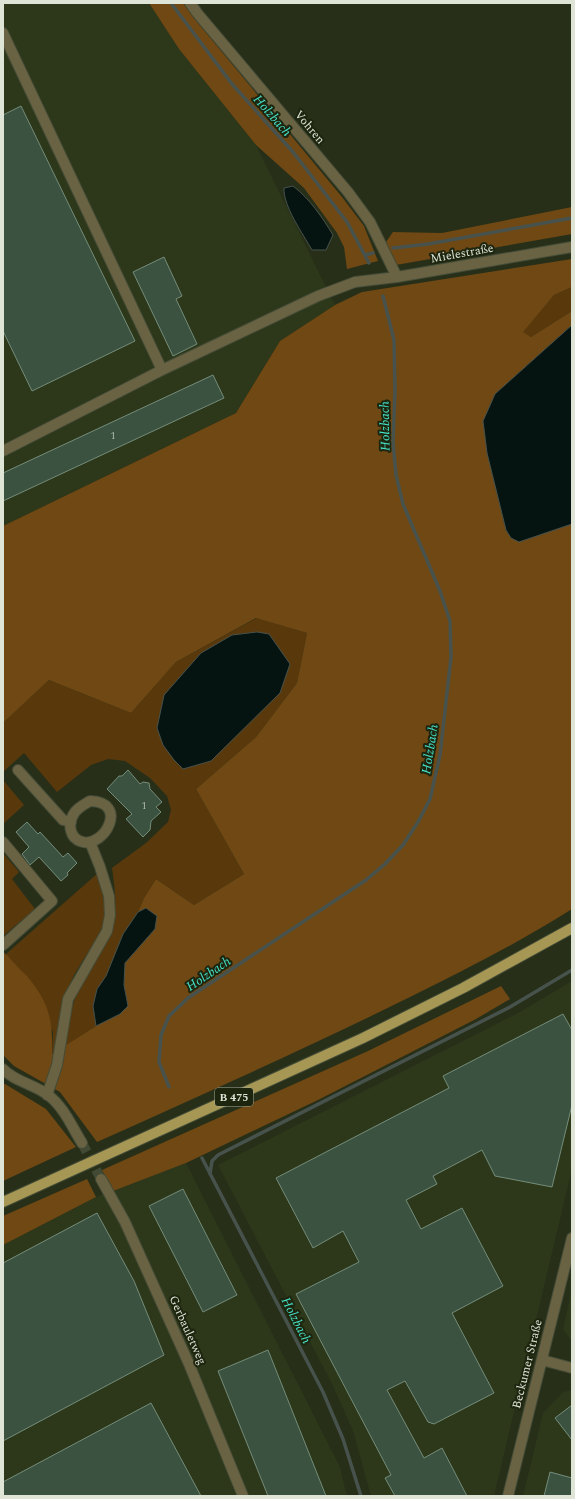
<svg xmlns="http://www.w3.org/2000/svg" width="575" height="1499" font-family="Spectral,serif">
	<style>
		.built { fill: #2d3719 }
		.green { fill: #59390c }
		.forest { fill: #6f4814 }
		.water { fill: #061411; stroke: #47524c }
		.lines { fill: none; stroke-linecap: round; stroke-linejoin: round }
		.stream { stroke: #47524c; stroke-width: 3.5 }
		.building { fill: #3b5241; stroke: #748d7a }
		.minor-tunnel { stroke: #424a35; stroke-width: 10; stroke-dasharray: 10 5; stroke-linecap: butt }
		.minor-casing { stroke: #444c37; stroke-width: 12 }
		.major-casing { stroke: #444c37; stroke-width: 12 }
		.minor { stroke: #696243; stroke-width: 10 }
		.major { stroke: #a69754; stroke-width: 10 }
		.labels { text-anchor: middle; stroke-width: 4; stroke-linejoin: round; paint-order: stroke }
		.number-label { font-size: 10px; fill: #b5c0b1 }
		.shield { fill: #1e250f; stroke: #a4ab9a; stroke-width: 1 }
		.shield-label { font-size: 11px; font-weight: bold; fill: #dee4d6 }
		.street-label { font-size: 12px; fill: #dee4d6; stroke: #1e250f }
		.water-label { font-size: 13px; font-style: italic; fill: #45e4ca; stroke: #1e250f }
	</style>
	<rect width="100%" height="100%" fill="#272f19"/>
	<!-- built -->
	<path class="built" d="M3,3H149L179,49L256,145L335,305L280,341L236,413L3,526Z
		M572,981V1169L494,1496H371L353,1431L332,1384L218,1165L518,1013Z
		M186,1163L340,1467L347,1496H3V1245L96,1197Z
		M572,1289V1342L563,1329Z
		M572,1390V1496H523L543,1413L563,1392Z"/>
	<!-- green -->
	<path class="green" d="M572,287V311L531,337L522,332L554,295Z
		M257,618L307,633L297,683L256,737L196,789L244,874L194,905L156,879L144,898L138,912L123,934L106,976L97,989L93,1006L96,1026L65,1046C68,1015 77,988 92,961C98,951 108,941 111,930C118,908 115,890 112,868L146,843L168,822L171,810L167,796L150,778L125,761L108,759L91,765L57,792L24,753L3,772V723L49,680L131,713L176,662Z
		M3,780L24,805L3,824Z
		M3,853L19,872L12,879L35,909L3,936Z
		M98,873C101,885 106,899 106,912C106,932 79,962 71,982C62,1004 60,1028 57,1051L52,1054L53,1032L15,965L6,954Z"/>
	<!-- forest -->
	<path class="forest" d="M149,3H183L193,17L342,197L364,226L378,261L347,269L344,247L337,233L304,188L256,145L179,49Z
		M572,207V234L396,265L386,242L393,232L442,233Z
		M572,259V287L554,295L523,332L531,337L572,311V325L495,394L487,453L506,530L511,538L519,541L572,524V909C520,942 465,970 410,997C307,1048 202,1095 97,1142L60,1092L14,1066L3,1055V952C9,956 11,960 16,965C19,969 23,972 27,976C49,1003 53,1019 52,1054L96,1026L120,1014L128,1006L124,985L125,963L155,929L146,908L138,912L144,898L156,879L194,905L244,874L196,789L256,737L297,683L307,633L256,618L176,662L131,713L49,680L3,723V526L236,413L280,341L335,305L362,292Z
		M501,986L510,999L476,1019L318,1100L186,1163L113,1191L102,1170L368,1051Z
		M3,1084H5L46,1109L76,1147L3,1181Z
		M87,1179L96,1197L3,1245V1216Z"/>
	<!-- water -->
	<path class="water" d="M293,186C310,199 322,217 333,235L326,250H312C303,234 283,206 284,188Z
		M572,325V524L519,542L511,538L506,530L487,453L483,421L495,394Z
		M257,632L269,634L290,664L280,693L211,761L183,769L174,760L163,745L157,728L164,695L201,653L232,635Z
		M146,908L157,916L155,929L125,963L124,985L128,1006L120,1014L96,1026L93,1006L97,989L106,976L123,934L138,912Z"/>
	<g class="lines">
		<!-- stream -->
		<path class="stream" d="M171,3L232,84L293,152L347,222L369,263
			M393,248L428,244L572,218
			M365,255L373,253
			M169,1087L159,1062L161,1035L169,1016L188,998L366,880L385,864L403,845L418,822L430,799L440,755L451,657L450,621L440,591L403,504L396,475L393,442L395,391L394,340L383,296
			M202,1158L323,1392L343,1439L361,1496
			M210,1174L212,1161L218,1155L510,1007L572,970"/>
	</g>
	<!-- building -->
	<path class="building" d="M21,106L135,341L32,391L3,331V115Z
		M164,257L182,296L176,299L197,344L173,356L133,272Z
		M213,375L224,398L3,501V473Z
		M128,770L140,784L143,782L149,783L150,789L162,802L156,807L161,812L151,821L150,830L143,837L126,819L132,814L107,789L119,776H122Z
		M27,822L38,834L40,832L63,857L68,853L77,863L67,873L68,875L61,881L39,857L30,865L22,854L29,847L16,832Z
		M563,1014L572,1030V1105L552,1187L495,1176L482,1150L433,1176L437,1184L406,1200L421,1229L462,1208L503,1286L452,1313L494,1393L434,1424L428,1422L405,1381L387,1390L424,1458L442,1448L467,1496H395L385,1478L391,1475L296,1294L359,1262L343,1231L313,1248L276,1178L449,1088L443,1076Z
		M183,1189L237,1295L203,1312L149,1206Z
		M97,1213L134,1281L164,1355L3,1441V1263Z
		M268,1350L326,1496H268L218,1371Z
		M151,1403L201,1496H3V1482Z
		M572,1405V1440L555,1418Z
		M550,1472L572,1478V1496H544Z"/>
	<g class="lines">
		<!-- minor-tunnel -->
		<path class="minor-tunnel" d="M82,1143L101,1179"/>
		<!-- minor casing -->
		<g class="minor-casing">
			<path id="minor" d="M190,3L198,14L348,192L370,222L397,277
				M3,33L162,370
				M3,451L162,370L318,296L355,282L397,277L572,247
				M18,770L63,820L71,822
				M90,801C129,802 105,847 83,842C69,839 67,823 75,812C79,807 85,804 90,801Z
				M3,842L52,901L3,945
				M3,1069C15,1082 34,1084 48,1095C64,1107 72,1127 82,1143
				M47,1095L57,1065L68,999L107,931L110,915L109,896L100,867L90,842
				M101,1179L125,1222L189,1364L243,1496
				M542,1360L572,1368
				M508,1496L572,1238"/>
		</g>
		<!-- major casing -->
		<g class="major-casing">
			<path id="major" d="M3,1202L363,1038L463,988L572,928"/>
		</g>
		<!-- minor -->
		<use href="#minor" class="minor"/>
		<!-- major -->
		<use href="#major" class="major"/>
	</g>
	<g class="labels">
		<!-- number labels -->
		<g class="number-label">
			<text x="113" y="439">1</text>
			<text x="144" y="809">1</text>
		</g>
		<!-- shield labels -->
		<rect class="shield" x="215" y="1088" width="38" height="18" rx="3"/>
		<g class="shield-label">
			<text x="234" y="1101">B 475</text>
		</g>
		<!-- street labels -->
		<g class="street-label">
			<text transform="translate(310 127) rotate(50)" y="4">Vohren</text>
			<text transform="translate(462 253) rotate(-10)" y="4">Mielestraße</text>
			<text transform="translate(188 1330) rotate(66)" y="4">Gerbauletweg</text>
			<text transform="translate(527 1364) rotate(-76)" y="4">Beckumer Straße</text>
		</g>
		<!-- water labels -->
		<g class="water-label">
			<text transform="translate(273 115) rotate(49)" y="5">Holzbach</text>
			<text transform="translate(384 426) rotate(-91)" y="5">Holzbach</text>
			<text transform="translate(429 749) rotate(-81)" y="5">Holzbach</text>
			<text transform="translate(208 973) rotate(-34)" y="5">Holzbach</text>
			<text transform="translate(297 1320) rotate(63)" y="5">Holzbach</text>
		</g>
	</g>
	<!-- border -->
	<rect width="575" height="1499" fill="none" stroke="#dee4d6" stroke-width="8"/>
</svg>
